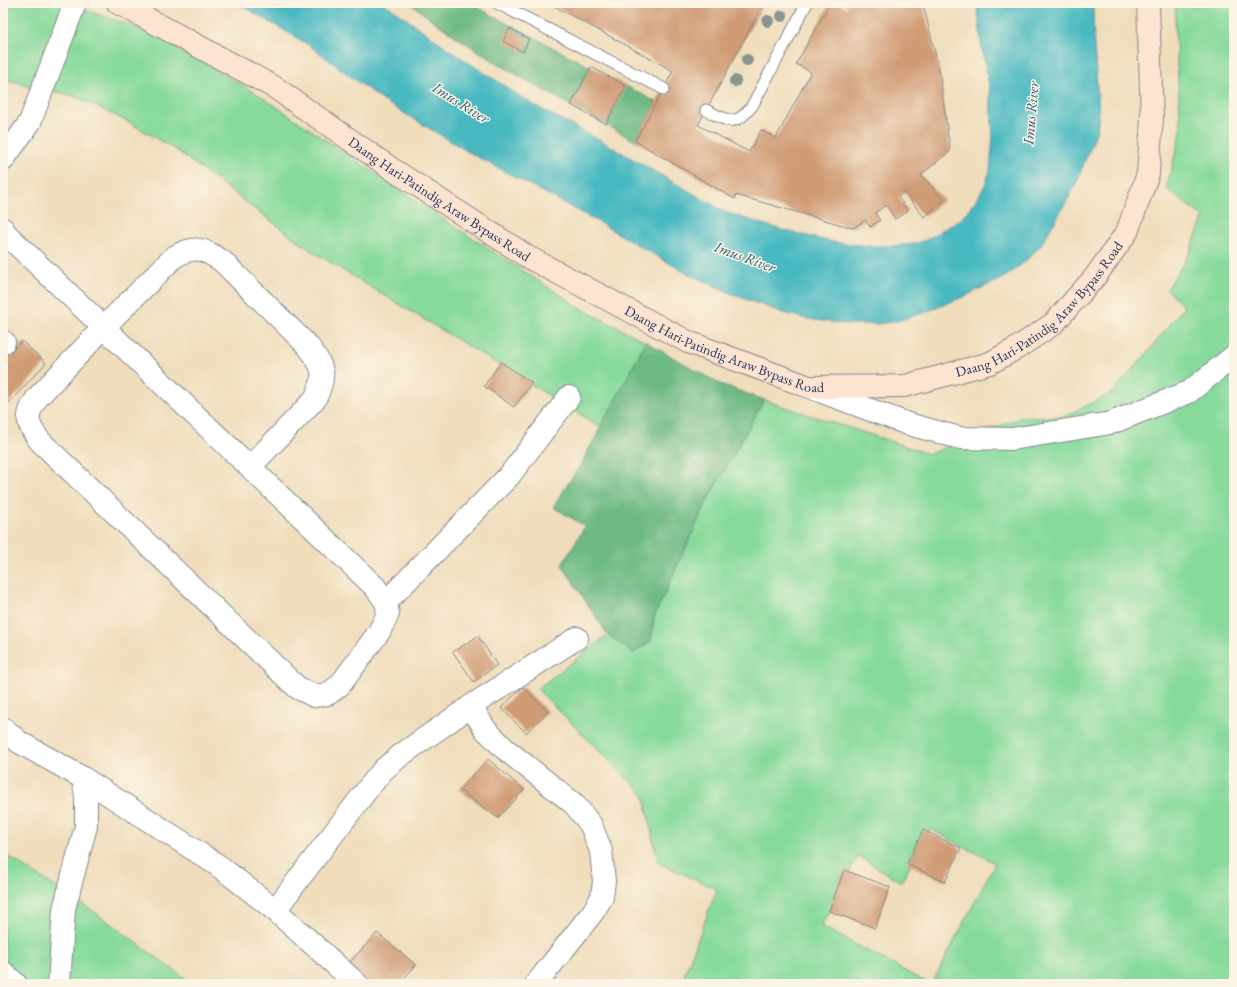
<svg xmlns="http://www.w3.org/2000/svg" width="1237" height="987" font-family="'EB Garamond',serif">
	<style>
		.green { fill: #87da9c; stroke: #51847d }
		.forest { fill: #6dba84; stroke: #447471 }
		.water { fill: #4ab9c1; stroke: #327490 }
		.building { fill: #d09c76 }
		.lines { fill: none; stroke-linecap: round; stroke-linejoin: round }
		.lane-casing { stroke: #85868c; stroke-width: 13 }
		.street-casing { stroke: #85868c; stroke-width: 24 }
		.secondary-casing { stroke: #85868c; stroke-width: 24 }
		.lane { stroke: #fff; stroke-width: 11 }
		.street { stroke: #fff; stroke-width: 22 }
		.secondary { stroke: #fde4d0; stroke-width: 22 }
		.tree { fill: #899591 }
		.labels { text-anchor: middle; stroke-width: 3; stroke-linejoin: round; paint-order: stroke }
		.street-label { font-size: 14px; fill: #1b2f5e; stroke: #fcf5e5 }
		.water-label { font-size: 15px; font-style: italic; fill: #29587c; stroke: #fcf5e5 }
	</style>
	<rect width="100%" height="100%" fill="#fcf5e5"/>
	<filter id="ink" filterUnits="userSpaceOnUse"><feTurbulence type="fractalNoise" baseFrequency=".025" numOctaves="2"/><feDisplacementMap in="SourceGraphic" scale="8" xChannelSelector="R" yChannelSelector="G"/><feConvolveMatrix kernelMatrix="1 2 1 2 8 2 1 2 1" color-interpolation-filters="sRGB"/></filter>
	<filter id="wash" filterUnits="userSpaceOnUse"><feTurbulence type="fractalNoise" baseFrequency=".012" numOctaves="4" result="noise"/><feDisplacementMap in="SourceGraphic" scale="16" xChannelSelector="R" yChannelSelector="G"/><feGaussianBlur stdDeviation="0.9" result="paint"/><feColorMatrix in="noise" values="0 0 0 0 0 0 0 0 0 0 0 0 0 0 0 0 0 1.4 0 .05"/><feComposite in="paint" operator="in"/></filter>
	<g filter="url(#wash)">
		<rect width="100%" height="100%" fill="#efddbb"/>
		<!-- green -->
		<path class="green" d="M3,3H63L146,30L259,95L443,219L580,308L646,342L601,427L310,250L176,150L129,122L74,96L3,79Z
			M1176,3H1234V984H932L995,863L930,829L901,882L858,856L821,926L929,984H681L717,889L658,863L644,795L537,689L608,635L633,653L651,641L654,617L706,503L764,400L929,454L1022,417H1063L1112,393L1144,357L1184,307L1167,289L1188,256L1204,217L1166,189L1181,133L1175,26Z
			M3,853L93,911L193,984H3Z"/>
		<!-- forest -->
		<path class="forest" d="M410,3H469L656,102L635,141C559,98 479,58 410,3Z
			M646,342L720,384L764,400L706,503L654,617L651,641L633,653L608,635L562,565L585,526L553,507L581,464Z"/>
		<!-- water -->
		<path class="water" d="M238,3H384L460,57L537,107L603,142L727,213L782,230L832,242L868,246H895L914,244L928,239L961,219L977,199L985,185L990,171L993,136L989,85L982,50L977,3H1093L1094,46L1099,113L1097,131L1074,188L1053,225L1038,249L1022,264L1005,277L963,297L926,312L898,321L877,324H847L807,319L781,312L737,296L686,273L595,220L465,150L381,99L309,45Z"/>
		<g id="blocks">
			<!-- building -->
			<path class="building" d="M549,3H764L698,125L749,152L761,130L776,138L811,72L796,64L830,3H837L846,8L850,3H916L924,8L939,69L950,151L921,175L944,200L924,217L904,192L898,197L908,211L895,219L886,205L875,213L880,220L870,227L865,220L853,228L736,195L735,199L635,141L673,71Z
				M510,28L529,39L523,52L503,41Z
				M591,67L626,86L606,124L571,105Z
				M22,341L46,363L3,409V354L9,347L13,350Z
				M501,362L532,383L514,407L484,386Z
				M478,636L497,665L474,682L453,652Z
				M523,687L548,712L526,733L501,708Z
				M488,759L524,790L498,818L459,790Z
				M923,830L961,848L945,882L907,864Z
				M844,870L890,887L875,928L829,911Z
				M377,933L416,965L399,984H369L347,965Z"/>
		</g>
	</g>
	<g filter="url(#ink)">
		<use href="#blocks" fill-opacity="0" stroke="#85868c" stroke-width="1"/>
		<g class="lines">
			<!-- lane casing -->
			<g class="lane-casing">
				<path id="lane" d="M497,3L664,89
					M706,110C728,121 735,128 752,106L807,3"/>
			</g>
			<!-- street casing -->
			<g class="street-casing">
				<path id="street" d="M3,160L30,122L75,3
					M3,229L6,234L375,587L386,602L388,614L379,632L340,685L328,694L314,696L298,688L287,678L40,441C27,424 24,417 37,398L104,327L174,257C195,245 202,248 222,261L308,346C324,367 327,375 315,399L250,467
					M3,343L4,342
					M809,387L908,424L960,438L1012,439L1111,423L1189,392L1234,356
					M386,602L509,476L569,397
					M471,706L485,729L505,749L574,804L591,825L601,851L604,881L602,897L593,912L536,984
					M3,728L19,742L83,778L219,866L275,910L357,984
					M275,910L366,791L383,770L401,755L471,706L577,638
					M3,972L16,984
					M59,984L64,909L86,826V797L83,778"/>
			</g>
			<!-- secondary casing -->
			<g class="secondary-casing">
				<g id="secondary">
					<path id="s1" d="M118,3L274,87L392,169L528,257L688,342L809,387L905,386L990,363L1017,348L1053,324L1095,277L1127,232L1148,174L1152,119L1148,3"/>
				</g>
			</g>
			<!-- lane -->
			<use href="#lane" class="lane"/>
			<!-- street -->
			<use href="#street" class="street"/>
			<!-- secondary -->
			<use href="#secondary" class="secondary"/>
		</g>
		<!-- trees -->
		<g class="tree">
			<circle cx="782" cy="16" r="6"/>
			<circle cx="768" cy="21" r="6"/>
			<circle cx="747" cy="60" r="6"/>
			<circle cx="735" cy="81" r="6"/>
		</g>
	</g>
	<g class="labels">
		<!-- street labels -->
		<g class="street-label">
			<text dy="5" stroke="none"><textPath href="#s1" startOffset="377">Daang Hari-Patindig Araw Bypass Road</textPath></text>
			<text dy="5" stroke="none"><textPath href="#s1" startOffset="1049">Daang Hari-Patindig Araw Bypass Road</textPath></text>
			<text dy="5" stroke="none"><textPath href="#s1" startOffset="701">Daang Hari-Patindig Araw Bypass Road</textPath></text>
		</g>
		<!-- water labels -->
		<g class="water-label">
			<text transform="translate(461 103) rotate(32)" y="5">Imus River</text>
			<text transform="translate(1031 113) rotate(-85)" y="5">Imus River</text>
			<text transform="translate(745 257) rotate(20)" y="5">Imus River</text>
		</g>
	</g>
	<!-- margin -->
	<rect width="1237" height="987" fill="none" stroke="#fcf5e5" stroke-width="16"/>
</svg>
